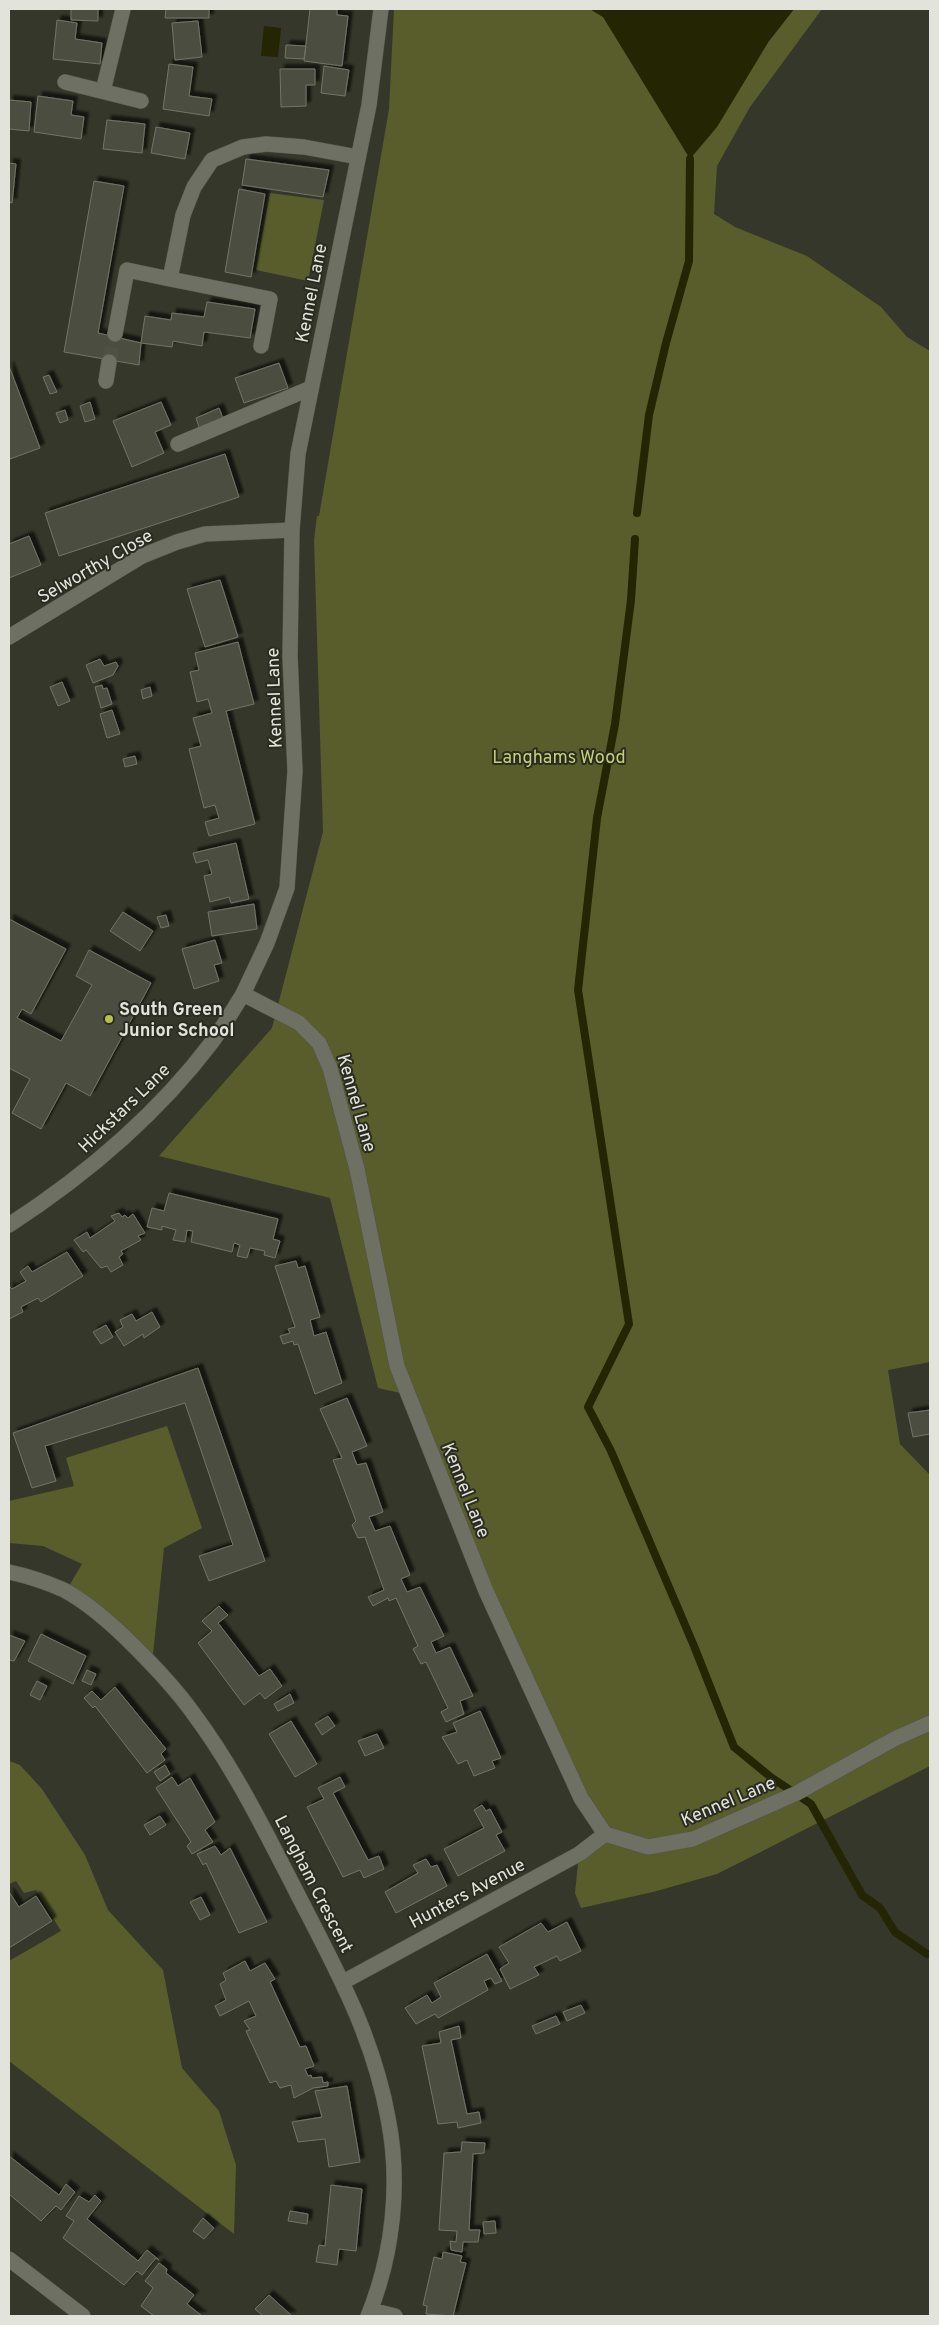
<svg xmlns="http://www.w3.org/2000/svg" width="939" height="2325" font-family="Overpass,sans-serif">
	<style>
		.green { fill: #585d2b }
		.water { fill: #232503 }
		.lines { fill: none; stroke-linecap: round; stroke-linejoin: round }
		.stream { stroke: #232503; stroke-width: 8 }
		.building { fill: #4c4e41; stroke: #727466; filter: url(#shadow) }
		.minor-tunnel { stroke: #4f5145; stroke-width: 15; stroke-dasharray: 15 8; stroke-linecap: butt }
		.minor-casing { stroke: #54554b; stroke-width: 16 }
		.tertiary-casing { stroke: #54554b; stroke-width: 16 }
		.minor { stroke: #6e7063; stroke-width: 15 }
		.tertiary { stroke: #6e7063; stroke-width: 15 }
		.poi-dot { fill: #b7c148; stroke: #2b2c21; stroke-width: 2 }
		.labels { text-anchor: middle; stroke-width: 4; stroke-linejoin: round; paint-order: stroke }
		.street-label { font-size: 18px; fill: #e2e4dc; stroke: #2b2c21 }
		.park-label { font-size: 18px; fill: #c6d072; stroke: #2b2c21 }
		.poi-label { font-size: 18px; font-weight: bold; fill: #e2e4dc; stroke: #2b2c21; text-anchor: start }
	</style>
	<defs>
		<filter id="shadow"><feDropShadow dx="4.5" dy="-4.5" stdDeviation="1" flood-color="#0009"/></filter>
	</defs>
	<rect width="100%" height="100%" fill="#35372a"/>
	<!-- green -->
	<path class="green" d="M394,9H590L603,17L769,41L794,9H822L750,107L717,166L714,214L735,227L807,256L881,307L907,337L930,351V1362L888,1370L900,1444L930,1475V1766L717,1874L653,1892L581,1908L575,1893L579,1854L605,1834L581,1798L409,1395L378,1388L330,1198L159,1156L272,1028L323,832L314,540L317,516H319L389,109Z
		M270,193L324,200L308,281L256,270Z
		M167,1426L202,1528L164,1548L152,1664L66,1591L82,1564L43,1546L9,1543V1501L74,1486L66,1458Z
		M9,1761L20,1765L42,1789L85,1855L108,1910L163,1970L182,2068L219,2111L236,2165L234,2234L9,2061V1961L61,1931L36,1890L24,1893L16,1881L9,1884Z"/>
	<!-- water -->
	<path class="water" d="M590,9H794L769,41L717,127L690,159L603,17Z
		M264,26L281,28L278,57L261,56Z"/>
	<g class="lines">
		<!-- stream -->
		<path class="stream" d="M637,513L649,415L666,343L689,261L690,159
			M635,539L631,600L615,724L597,818L578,990L629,1324L588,1407L611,1451L694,1646L734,1747L772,1778L811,1804L862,1895L880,1908L895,1932L927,1954"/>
	</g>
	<!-- building -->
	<path class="building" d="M71,9H98V21L71,20Z
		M166,9H209V18H165Z
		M310,9H337V15L348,16L342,66L304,61Z
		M57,20L77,23L75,39L102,43L100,64L53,59Z
		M198,21L202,57L175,60L172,23Z
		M286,45L306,46L304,59L285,58Z
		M169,64L193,67L189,96L212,99L209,116L163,109Z
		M324,66L349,70L345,96L321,93Z
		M280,69H315V85H306V106L281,107Z
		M38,96L73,101L71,115L84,117L81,139L34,132Z
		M9,100L31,102L29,131L9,129Z
		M107,120L145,124L142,153L103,149Z
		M156,127L190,133L185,159L151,153Z
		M246,159L329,170L323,197L242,185Z
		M9,163L16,164L12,203L9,202Z
		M94,181L124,186L98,333L141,343L139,365L64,352Z
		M239,189L265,194L251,277L225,272Z
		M207,302L255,309L250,338L204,332L202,346L173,341L172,347L141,343L145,316L171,320L172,313L204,317Z
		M279,363L288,388L244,403L235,378Z
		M9,366L40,448L10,459L9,455Z
		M49,375L57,392L50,394L43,377Z
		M90,402L95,419L85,422L80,406Z
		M161,402L171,425L155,432L164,453L132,467L113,421Z
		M219,408L224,421L200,430L196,418Z
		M65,410L68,420L60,423L56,413Z
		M225,454L239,497L59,556L45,513Z
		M29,536L41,565L9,578V544Z
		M220,580L238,637L205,647L187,589Z
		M238,642L254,704L226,711L255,824L209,836L205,822L219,818L215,805L204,808L189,749L201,746L193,718L212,713L208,699L197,702L190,672L199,670L195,653Z
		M100,659L104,666L116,662L118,666L113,675L93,683L86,665Z
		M62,682L70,701L58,706L50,687Z
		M102,685L103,689L107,688L112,704L101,708L95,687Z
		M150,687L152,696L143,699L141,690Z
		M112,710L120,734L107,738L100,714Z
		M135,756L137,764L125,767L123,759Z
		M236,843L249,899L231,903L229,897L210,902L204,876L212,874L208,860L196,863L193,853Z
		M254,904L257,929L212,936L208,912Z
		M123,912L153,931L140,951L110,931Z
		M166,915L169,926L161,928L157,917Z
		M9,919L66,949L31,1014L22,1009L17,1018L61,1041L92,985L76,976L89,950L151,983L90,1096L66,1083L41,1129L12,1113L30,1079L9,1068Z
		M215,940L222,963L214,965L219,981L194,989L182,949Z
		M169,1193L278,1219L273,1239L280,1241L275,1258L264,1255L265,1251L250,1248L247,1258L237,1256L240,1245L234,1243L232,1252L191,1242L193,1231L187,1230L185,1242L173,1240L176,1230L162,1226V1230L147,1227L152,1208L164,1211Z
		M119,1213L122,1217L125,1215L128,1218L133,1214L145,1233L138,1236L141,1240L121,1251L123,1254L119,1257L123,1265L111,1272L107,1266L101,1268L86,1250L83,1252L74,1240L87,1232L90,1238L115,1221L111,1216Z
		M67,1252L83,1276L41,1302L38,1298L21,1307L23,1312L9,1319V1286L12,1289L26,1281L20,1272L28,1266L32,1272Z
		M296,1261L298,1268L305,1266L320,1317L310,1320L314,1336L326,1332L342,1383L315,1394L298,1344L294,1345L293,1341L283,1344L280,1336L290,1333L288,1329L295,1327L275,1266Z
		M152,1312L160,1327L144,1338L143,1334L124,1346L115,1332L123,1327L120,1320L132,1314L136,1321Z
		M106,1325L113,1337L101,1344L93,1332Z
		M198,1368L265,1561L209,1581L199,1556L233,1545L185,1403L45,1446L56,1481L32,1488L13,1433Z
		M347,1398L367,1446L352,1452L357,1465L366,1463L383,1512L369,1517L375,1531L390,1526L410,1575L401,1579L407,1592L420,1587L444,1636L431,1642L436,1653L450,1647L473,1696L460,1701L464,1714L446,1722L441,1712L448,1708L426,1662L421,1664L413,1649L418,1646L396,1598L389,1601L388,1598L373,1606L368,1597L384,1590L365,1537L358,1538L352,1525L356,1521L333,1460L342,1458L320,1409Z
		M930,1410V1434L913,1437L908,1413Z
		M219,1606L228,1615L218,1623L259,1676L270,1669L282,1686L265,1699L260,1693L244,1705L198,1643L212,1631L202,1621Z
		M41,1634L86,1656L73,1684L28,1661Z
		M9,1635L25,1641L14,1661L9,1660Z
		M87,1670L96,1674L91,1685L82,1681Z
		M37,1681L47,1686L40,1700L30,1695Z
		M115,1687L166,1749L161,1754L165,1760L147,1773L95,1706L93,1708L84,1698L92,1691L101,1700Z
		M290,1694L294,1703L278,1711L274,1704Z
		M480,1711L501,1758L492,1761L495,1768L474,1776L467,1760L458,1764L442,1737L457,1732L453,1723Z
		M328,1716L335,1726L322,1735L315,1724Z
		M291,1721L317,1764L295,1777L269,1734Z
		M377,1734L384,1748L365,1756L358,1741Z
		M165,1765L170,1774L160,1781L154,1772Z
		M172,1777L178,1786L190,1778L215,1822L205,1830L213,1842L192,1854L187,1846L191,1842L156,1788Z
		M340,1777L345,1787L333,1793L368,1860L379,1856L384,1869L364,1878L360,1870L343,1877L307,1807L324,1799L318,1788Z
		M482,1805L486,1811L490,1809L502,1832L496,1835L505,1851L458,1876L444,1849L484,1828L474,1810Z
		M160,1816L166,1825L150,1835L144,1825Z
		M215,1846L221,1855L230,1848L267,1922L239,1933L206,1863L203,1865L197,1854Z
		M426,1859L431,1867L437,1865L447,1886L396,1913L385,1892L418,1873L413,1865Z
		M9,1892L19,1907L36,1896L52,1921L9,1948Z
		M201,1897L210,1915L200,1920L190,1902Z
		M567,1922L581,1951L560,1961L557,1956L534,1967L539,1975L510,1989L500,1969L509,1963L499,1947L541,1923L548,1932Z
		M487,1954L502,1981L495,1984L491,1978L484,1981L488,1990L438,2018L435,2014L416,2024L405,2008L427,1995L432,2003L441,1997L434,1983Z
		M245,1961L250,1971L265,1963L275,1979L270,1982L300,2047L306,2046L314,2066L305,2069L308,2076L311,2075L312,2078L322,2077L323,2083L328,2082V2086L313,2088L294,2098L291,2085L280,2088L276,2081L270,2083L246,2031L250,2030L244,2021L256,2016L249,2001L220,2016L215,2006L226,2000L220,1984L226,1980L223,1973Z
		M581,2005L585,2013L567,2021L563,2012Z
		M556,2016L560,2024L536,2034L532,2026Z
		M459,2026L461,2038L451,2040L467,2114L479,2112L481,2123L458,2128L457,2122L438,2124L422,2046L441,2043L439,2032Z
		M347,2086L360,2162L329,2167L325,2139L298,2142L292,2122L322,2117L315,2091Z
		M462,2142L485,2143L484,2153L473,2154L469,2230H480L478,2242H463L462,2252L451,2250L450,2241L456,2242L457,2231L439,2230L444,2153L461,2152Z
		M9,2156L59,2195L66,2184L75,2192L61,2210L56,2206L41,2221L9,2194Z
		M331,2185L362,2189L356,2251L339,2249L337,2265L316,2262L319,2245L325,2246Z
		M95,2195L101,2201L87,2219L138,2261L147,2250L159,2260L156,2258L142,2275L137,2271L124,2285L63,2238L74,2221L66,2216L79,2196L89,2202Z
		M290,2211L308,2214L307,2224L288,2221Z
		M203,2218L214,2228L204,2239L193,2231Z
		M495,2221L496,2233L484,2234L483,2222Z
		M443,2252L462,2256L460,2262L466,2263L453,2316L426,2314L427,2306L423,2305L434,2257L442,2259Z
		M159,2263L167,2269L166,2273L194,2295L187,2304L202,2316H154L141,2306L153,2288L145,2281Z
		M269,2295L292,2316H263L255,2309Z"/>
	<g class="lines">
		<!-- minor-tunnel -->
		<path class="minor-tunnel" d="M109,362L115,334"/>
		<!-- minor casing -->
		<g class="minor-casing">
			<path id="minor" d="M65,82L141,101
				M103,91L123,9
				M170,279L270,299L261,346
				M115,334L127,270L170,279L183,215L194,187L212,160L243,147L266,144L304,147L358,157
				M106,381L109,362
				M178,444L311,388
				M9,637L142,556L177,542L205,534L292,530
				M9,1572C28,1576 46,1582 64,1590C90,1604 113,1625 134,1646C155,1667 176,1689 193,1713C235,1769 266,1833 298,1895C336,1969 373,2035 388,2118C401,2183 393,2255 368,2316
				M343,1982L579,1854L605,1834
				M9,2259L83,2316
				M371,2310L395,2316"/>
		</g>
		<!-- tertiary casing -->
		<g class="tertiary-casing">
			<path id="tertiary" d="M381,9L369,105L298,454L292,530L290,656L295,771L287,888L267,943L243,994L299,1023L319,1043L330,1068L357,1169L397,1366L486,1591L581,1798L605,1834L648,1847L693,1839L795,1794L896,1738L930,1723
				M9,1225C86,1175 156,1116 212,1042C223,1027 233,1010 243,994"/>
		</g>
		<!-- minor -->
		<use href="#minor" class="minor"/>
		<!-- tertiary -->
		<use href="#tertiary" class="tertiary"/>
	</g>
	<!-- markers -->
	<circle class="poi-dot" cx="109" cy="1019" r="5"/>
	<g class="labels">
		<!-- street labels -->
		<g class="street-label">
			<text transform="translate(311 293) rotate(-79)" y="6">Kennel Lane</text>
			<text transform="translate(95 566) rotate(-30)" y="6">Selworthy Close</text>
			<text transform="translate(274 698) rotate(-92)" y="6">Kennel Lane</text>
			<text transform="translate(357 1103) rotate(74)" y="6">Kennel Lane</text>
			<text transform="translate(124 1108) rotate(-44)" y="6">Hickstars Lane</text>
			<text transform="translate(466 1490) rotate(68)" y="6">Kennel Lane</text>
			<text transform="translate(728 1801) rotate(-23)" y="6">Kennel Lane</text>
			<text transform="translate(314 1884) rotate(63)" y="6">Langham Crescent</text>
			<text transform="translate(467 1893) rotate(-28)" y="6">Hunters Avenue</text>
		</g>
		<!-- park labels -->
		<g class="park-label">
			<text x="559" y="763">Langhams Wood</text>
		</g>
		<!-- poi labels -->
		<g class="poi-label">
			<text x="119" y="1015">South Green<tspan x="119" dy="21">Junior School</tspan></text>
		</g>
	</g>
	<!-- border -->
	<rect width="939" height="2325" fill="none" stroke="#e2e4dc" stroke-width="20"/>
</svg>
